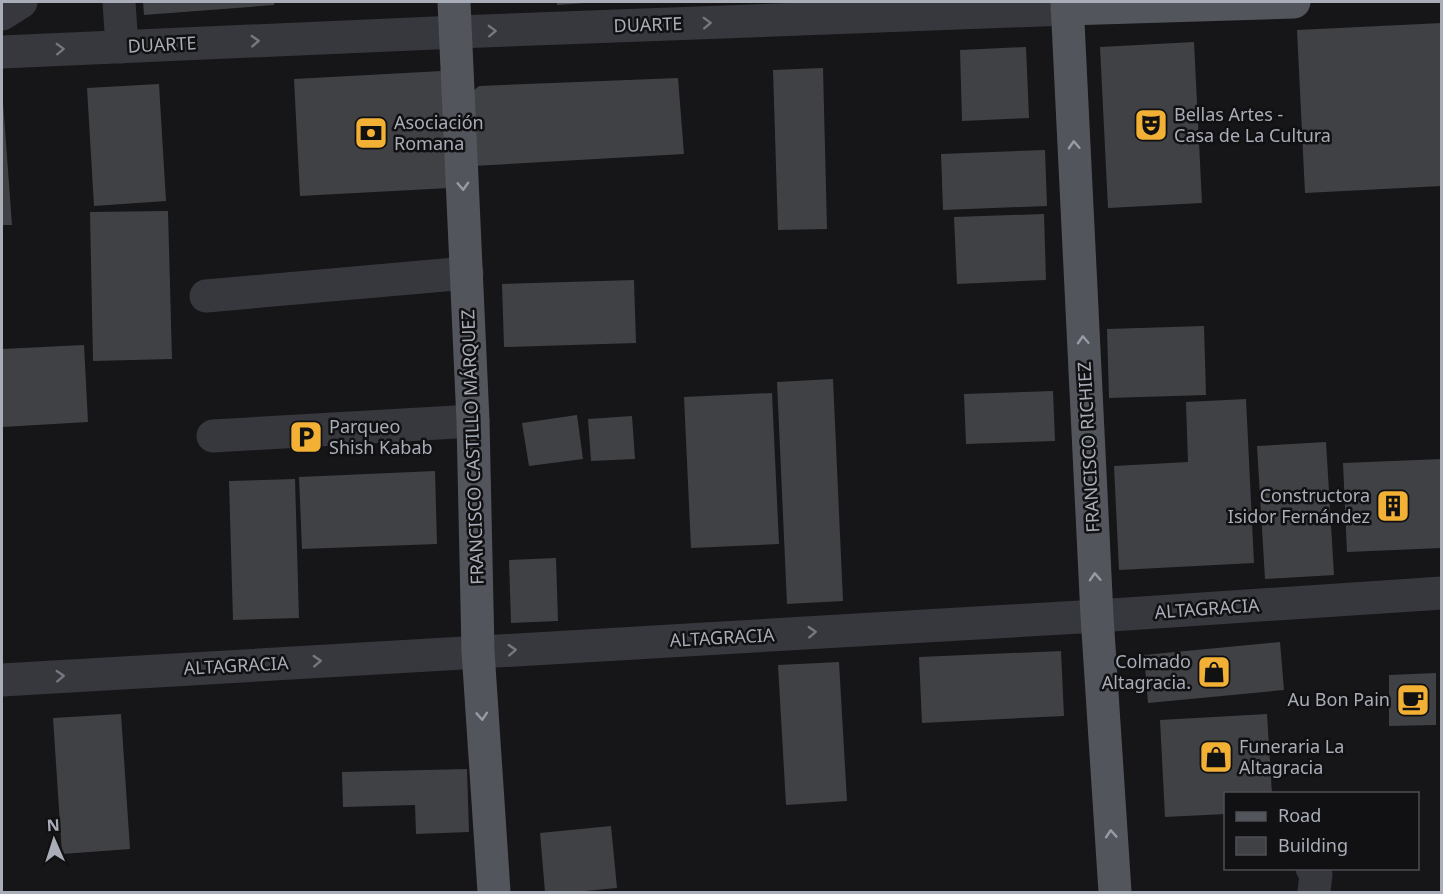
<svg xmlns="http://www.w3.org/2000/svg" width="1443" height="894" font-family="'Noto Sans',sans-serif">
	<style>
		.building { fill: #404145 }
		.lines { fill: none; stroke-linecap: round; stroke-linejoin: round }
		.minor { stroke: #37383d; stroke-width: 33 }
		.major { stroke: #53555c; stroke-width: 33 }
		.oneway { stroke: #757881 }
		.oneway2 { stroke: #979ba6 }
		.labels { text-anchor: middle; stroke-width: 5; stroke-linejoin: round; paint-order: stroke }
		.street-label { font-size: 18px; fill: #a8adb8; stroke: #111113 }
		.poi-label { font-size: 18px; fill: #a8adb8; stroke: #111113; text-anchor: start }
	</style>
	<rect width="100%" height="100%" fill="#161618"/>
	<!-- building -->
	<path class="building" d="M143,2H274V5L144,15Z
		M557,2H585V3L557,5Z
		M1442,23V186L1305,193L1297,30Z
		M1194,42L1202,203L1108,208L1100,47Z
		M1026,47L1029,118L962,121L960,50Z
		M823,68L827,229L778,230L773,70Z
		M442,71L449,188L300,196L294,79Z
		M678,78L684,154L473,166L467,96L479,86Z
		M159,84L166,201L94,206L87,88Z
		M2,102H3L12,225H2Z
		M1045,150L1047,206L943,210L941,154Z
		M168,211L172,359L93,361L90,212Z
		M1044,214L1046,280L957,284L954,217Z
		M634,280L636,343L504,347L502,284Z
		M1204,326L1206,395L1109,398L1107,329Z
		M84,345L88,422L2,427V349Z
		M833,379L843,601L787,604L777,382Z
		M1053,391L1055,441L966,444L964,394Z
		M772,393L779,544L691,548L684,397Z
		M1246,399L1254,563L1119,570L1114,466L1188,462L1186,402Z
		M577,415L583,459L529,466L522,423Z
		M632,416L635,459L591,461L588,419Z
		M1326,442L1334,575L1265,579L1257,446Z
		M1442,459V548L1347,552L1343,463Z
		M435,471L437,544L302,549L299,477Z
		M295,479L299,618L233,620L229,481Z
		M556,558L558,621L511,623L509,560Z
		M1280,642L1284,690L1148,703L1144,655Z
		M1061,651L1064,716L922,723L919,657Z
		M839,662L847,801L786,805L778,665Z
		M1436,673V725L1389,726V675Z
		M121,714L130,849L62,854L53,718Z
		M1267,714L1272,794H1226V814L1165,817L1160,720Z
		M467,769L469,832L416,834L415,805L343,807L342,772Z
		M611,826L617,888L574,892H545L540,833Z"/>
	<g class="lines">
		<!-- minor -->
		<path class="minor" d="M119,2L122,47
			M2,14L21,2
			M2,52L457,32L1067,9
			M206,296L467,273
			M213,436L473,421
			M2,680L1097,616L1442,593
			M1312,868L1316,874L1314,892"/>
		<!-- major -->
		<path class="major" d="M454,2L473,421L478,651L494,892
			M1067,2L1097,616L1115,892
			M1067,9L1294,2"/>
	</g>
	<!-- one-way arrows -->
	<defs><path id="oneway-chevron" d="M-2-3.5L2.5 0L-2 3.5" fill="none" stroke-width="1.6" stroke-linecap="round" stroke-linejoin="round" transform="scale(1.5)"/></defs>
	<g class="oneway">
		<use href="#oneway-chevron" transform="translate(707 23) rotate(-2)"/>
		<use href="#oneway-chevron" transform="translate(492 31) rotate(-2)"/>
		<use href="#oneway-chevron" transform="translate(255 41) rotate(-3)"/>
		<use href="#oneway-chevron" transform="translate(60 49) rotate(-2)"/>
		<use href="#oneway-chevron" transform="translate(812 632) rotate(-3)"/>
		<use href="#oneway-chevron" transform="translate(512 650) rotate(-3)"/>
		<use href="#oneway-chevron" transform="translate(317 661) rotate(-3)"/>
		<use href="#oneway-chevron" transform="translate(60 676) rotate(-3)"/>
	</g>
	<g class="oneway2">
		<use href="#oneway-chevron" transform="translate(1074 145) rotate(-93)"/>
		<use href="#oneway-chevron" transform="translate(463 186) rotate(88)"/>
		<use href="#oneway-chevron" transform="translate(1083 340) rotate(-93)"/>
		<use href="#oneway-chevron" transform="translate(1095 577) rotate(-93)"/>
		<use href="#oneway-chevron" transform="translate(482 716) rotate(86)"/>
		<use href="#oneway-chevron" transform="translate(1111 834) rotate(-94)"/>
	</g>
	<!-- icons -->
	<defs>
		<g id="theatre-square" transform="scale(1.725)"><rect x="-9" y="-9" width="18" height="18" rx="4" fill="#f2b134" stroke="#111113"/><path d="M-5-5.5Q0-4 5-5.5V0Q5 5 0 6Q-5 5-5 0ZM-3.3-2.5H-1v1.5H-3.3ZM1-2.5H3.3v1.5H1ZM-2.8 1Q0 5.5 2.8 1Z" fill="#111"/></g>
		<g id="bank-square" transform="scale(1.725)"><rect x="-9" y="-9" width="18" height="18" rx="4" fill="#f2b134" stroke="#111113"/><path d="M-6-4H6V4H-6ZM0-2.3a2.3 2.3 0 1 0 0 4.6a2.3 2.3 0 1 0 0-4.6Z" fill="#111"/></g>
		<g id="parking-square" transform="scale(1.725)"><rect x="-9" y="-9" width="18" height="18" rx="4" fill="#f2b134" stroke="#111113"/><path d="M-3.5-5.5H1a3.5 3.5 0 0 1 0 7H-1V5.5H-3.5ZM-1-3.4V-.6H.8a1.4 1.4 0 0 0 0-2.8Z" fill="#111"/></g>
		<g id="building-square" transform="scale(1.725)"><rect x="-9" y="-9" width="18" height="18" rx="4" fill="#f2b134" stroke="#111113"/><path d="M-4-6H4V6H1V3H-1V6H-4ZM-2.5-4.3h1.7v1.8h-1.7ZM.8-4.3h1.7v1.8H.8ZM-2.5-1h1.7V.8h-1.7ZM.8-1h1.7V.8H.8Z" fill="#111"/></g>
		<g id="shop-square" transform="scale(1.725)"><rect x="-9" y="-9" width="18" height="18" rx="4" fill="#f2b134" stroke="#111113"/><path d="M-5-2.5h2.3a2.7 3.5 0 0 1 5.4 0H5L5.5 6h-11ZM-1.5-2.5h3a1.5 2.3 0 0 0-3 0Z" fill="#111"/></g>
		<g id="cafe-square" transform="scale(1.725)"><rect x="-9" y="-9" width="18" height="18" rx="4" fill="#f2b134" stroke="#111113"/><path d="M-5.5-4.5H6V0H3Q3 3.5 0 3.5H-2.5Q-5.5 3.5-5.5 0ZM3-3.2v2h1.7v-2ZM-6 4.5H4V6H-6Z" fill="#111"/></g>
	</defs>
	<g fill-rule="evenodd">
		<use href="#theatre-square" x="1151" y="125"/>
		<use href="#bank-square" x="371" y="133"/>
		<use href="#parking-square" x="306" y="437"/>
		<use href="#building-square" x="1393" y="506"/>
		<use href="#shop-square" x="1214" y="672"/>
		<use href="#cafe-square" x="1413" y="700"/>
		<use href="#shop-square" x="1216" y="757"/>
	</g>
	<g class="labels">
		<!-- street labels -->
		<g class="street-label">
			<text transform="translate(648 25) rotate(-2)" y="6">DUARTE</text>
			<text transform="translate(162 45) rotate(-3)" y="6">DUARTE</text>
			<text transform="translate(473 447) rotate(-92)" y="6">FRANCISCO CASTILLO MÁRQUEZ</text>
			<text transform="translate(1089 447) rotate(-93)" y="6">FRANCISCO RICHIEZ</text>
			<text transform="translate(1207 609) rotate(-4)" y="6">ALTAGRACIA</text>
			<text transform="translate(722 638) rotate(-3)" y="6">ALTAGRACIA</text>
			<text transform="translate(236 666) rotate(-3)" y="6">ALTAGRACIA</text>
		</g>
		<!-- poi labels -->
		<g class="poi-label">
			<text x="1174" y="121">Bellas Artes -<tspan x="1174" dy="21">Casa de La Cultura</tspan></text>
			<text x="394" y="129">Asociación<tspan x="394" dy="21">Romana</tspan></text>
			<text x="329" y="433">Parqueo<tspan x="329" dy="21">Shish Kabab</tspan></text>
			<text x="1370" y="502" text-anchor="end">Constructora<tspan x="1370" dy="21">Isidor Fernández</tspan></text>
			<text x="1191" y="668" text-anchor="end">Colmado<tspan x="1191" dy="21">Altagracia.</tspan></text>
			<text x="1390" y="706" text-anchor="end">Au Bon Pain</text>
			<text x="1239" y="753">Funeraria La<tspan x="1239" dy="21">Altagracia</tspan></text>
		</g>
	</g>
	<!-- border -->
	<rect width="1443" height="894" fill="none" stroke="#a8adb8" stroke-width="6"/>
	<!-- legend -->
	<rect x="1224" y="792" width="195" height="78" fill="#111113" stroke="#4d4f55" stroke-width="1.5"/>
	<rect x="1236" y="812" width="30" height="9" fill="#53555c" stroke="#4d4f55" stroke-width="1.5"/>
	<text x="1278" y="822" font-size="18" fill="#a8adb8">Road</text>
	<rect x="1236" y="837" width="30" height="18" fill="#404145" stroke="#4d4f55" stroke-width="1.5"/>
	<text x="1278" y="852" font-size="18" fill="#a8adb8">Building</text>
	<!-- north arrow -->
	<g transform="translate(54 840) rotate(357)" stroke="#111113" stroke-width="4.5" paint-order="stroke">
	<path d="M0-4.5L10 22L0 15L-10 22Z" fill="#a8adb8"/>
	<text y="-9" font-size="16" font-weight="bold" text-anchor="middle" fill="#a8adb8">N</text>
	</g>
</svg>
